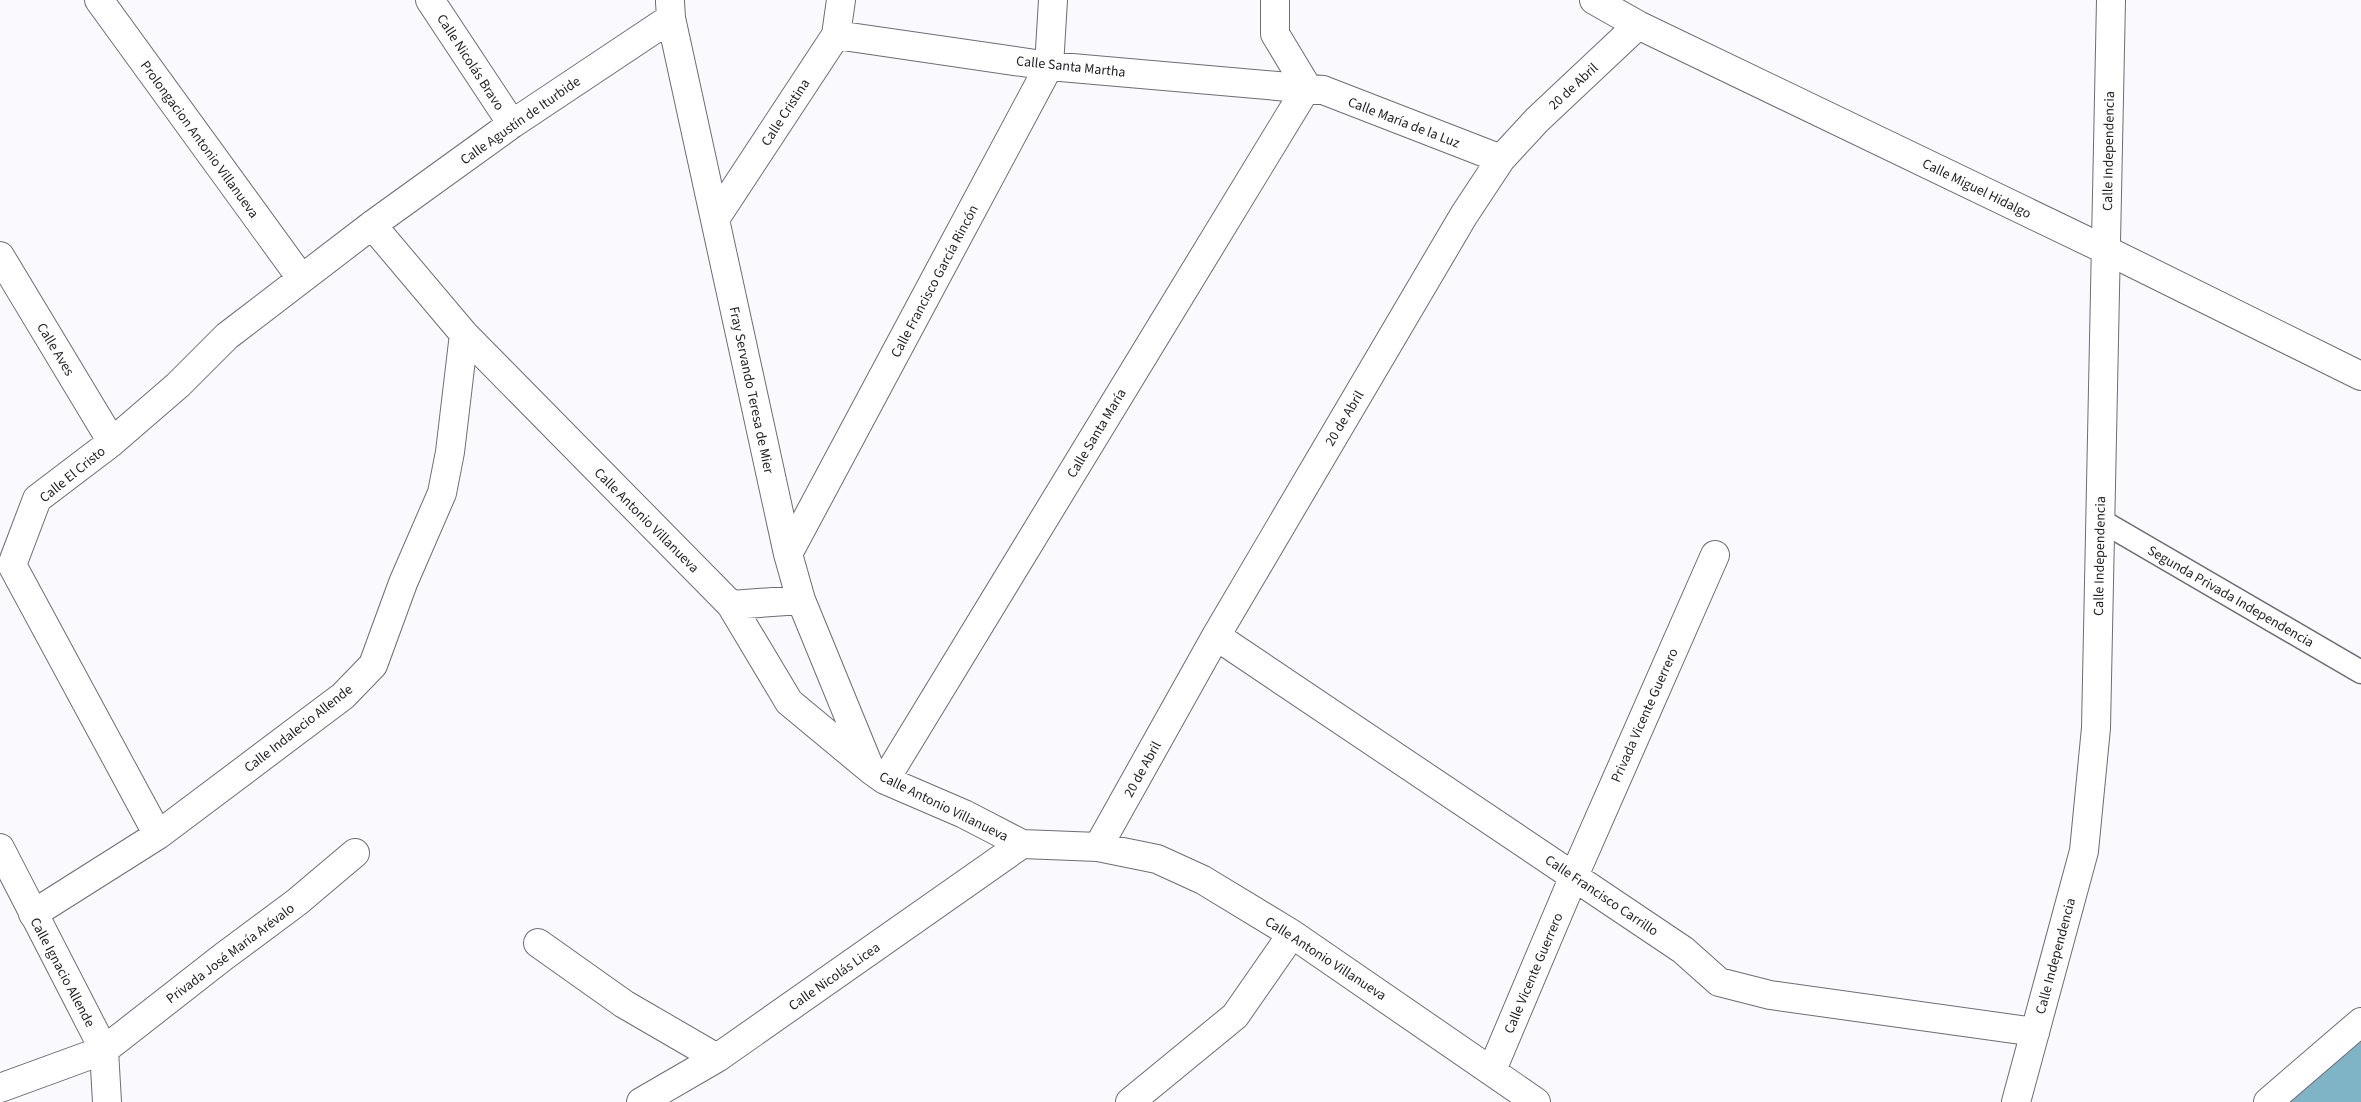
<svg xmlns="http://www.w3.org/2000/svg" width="2361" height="1102" font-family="'Source Sans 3',sans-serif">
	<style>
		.water { fill: #7fb4c7 }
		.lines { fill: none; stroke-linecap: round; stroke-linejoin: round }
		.pedestrian-casing { stroke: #6c6d76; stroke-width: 25 }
		.minor-casing { stroke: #6c6d76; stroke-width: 30 }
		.tertiary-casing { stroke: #6c6d76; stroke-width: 30 }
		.pedestrian { stroke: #fff; stroke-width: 22 }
		.minor { stroke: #fff; stroke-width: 28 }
		.tertiary { stroke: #fff; stroke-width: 28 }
		.labels { text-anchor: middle; stroke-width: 5; stroke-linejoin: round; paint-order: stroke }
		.street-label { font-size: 14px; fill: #1e1f22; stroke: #fff }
	</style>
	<rect width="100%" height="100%" fill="#f9f9fe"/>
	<!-- water -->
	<path class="water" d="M2361,1034V1102H2287Z"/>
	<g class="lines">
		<!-- pedestrian casing -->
		<g class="pedestrian-casing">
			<path id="pedestrian" d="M2100,520L2361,672"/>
		</g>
		<!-- minor casing -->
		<g class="minor-casing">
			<path id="minor" d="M99,0L301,278
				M430,0L512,124
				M1275,0V34L1307,87
				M1594,0L1638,25L2106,250L2361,376
				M670,2L671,18L788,554L801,600L869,766
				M836,35L1049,66L1323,90L1501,159
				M715,219L836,35L841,0
				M372,225L464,334L731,605L789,702L871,770L885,780L964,814L1022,844L1098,847L1157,859L1203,880L1292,934L1536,1102
				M0,256L112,442
				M788,554L1049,66L1053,0
				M731,605L801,600
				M1216,636L1683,950L1719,982L1770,995L2035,1032
				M885,780L1307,87
				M158,835L12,565L37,499L112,442L178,385L227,336L372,225L512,124L671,18
				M1098,847L1216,636L1464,215L1501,159L1537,120L1638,25
				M33,914L158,835L343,696L373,665L403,583L442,493L450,452L464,334
				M538,943L624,1004L717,1058
				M1492,1070L1574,876L1715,555
				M0,1088L104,1050L223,957L297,902L355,853
				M641,1102L717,1058L1022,844
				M1130,1102L1235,1016L1292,934
				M2268,1102L2361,1022"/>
		</g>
		<!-- tertiary casing -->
		<g class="tertiary-casing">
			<path id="tertiary" d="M0,848L104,1050L107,1102
				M2016,1102L2084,851L2096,728L2111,0"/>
		</g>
		<!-- pedestrian -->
		<use href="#pedestrian" class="pedestrian"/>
		<!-- minor -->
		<use href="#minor" class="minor"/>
		<!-- tertiary -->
		<use href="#tertiary" class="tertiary"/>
	</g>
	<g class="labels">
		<!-- street labels -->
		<g class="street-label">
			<text transform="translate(471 62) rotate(57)" y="5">Calle Nicolás Bravo</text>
			<text transform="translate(1071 66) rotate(6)" y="5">Calle Santa Martha</text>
			<text transform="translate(1573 86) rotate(-43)" y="5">20 de Abril</text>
			<text transform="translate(785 112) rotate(-57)" y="5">Calle Cristina</text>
			<text transform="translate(520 120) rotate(-35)" y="5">Calle Agustín de Iturbide</text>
			<text transform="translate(1404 122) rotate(21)" y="5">Calle María de la Luz</text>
			<text transform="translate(200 139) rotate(54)" y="5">Prolongacion Antonio Villanueva</text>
			<text transform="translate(2108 151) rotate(-89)" y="5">Calle Independencia</text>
			<text transform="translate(1977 188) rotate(26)" y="5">Calle Miguel Hidalgo</text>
			<text transform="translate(934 281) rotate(-62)" y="5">Calle Francisco García Rincón</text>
			<text transform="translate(56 349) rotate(59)" y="5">Calle Aves</text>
			<text transform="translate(752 390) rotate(78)" y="5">Fray Servando Teresa de Mier</text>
			<text transform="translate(1344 418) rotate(-59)" y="5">20 de Abril</text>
			<text transform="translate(1096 433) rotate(-59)" y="5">Calle Santa María</text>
			<text transform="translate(72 474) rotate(-39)" y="5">Calle El Cristo</text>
			<text transform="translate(647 520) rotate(45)" y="5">Calle Antonio Villanueva</text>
			<text transform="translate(2099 556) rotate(-89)" y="5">Calle Independencia</text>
			<text transform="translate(2231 596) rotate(30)" y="5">Segunda Privada Independencia</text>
			<text transform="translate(1644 715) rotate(-66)" y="5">Privada Vicente Guerrero</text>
			<text transform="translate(298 728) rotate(-38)" y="5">Calle Indalecio Allende</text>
			<text transform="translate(1142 769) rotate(-61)" y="5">20 de Abril</text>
			<text transform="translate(944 806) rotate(26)" y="5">Calle Antonio Villanueva</text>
			<text transform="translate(1602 895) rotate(34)" y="5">Calle Francisco Carrillo</text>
			<text transform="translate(230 953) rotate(-37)" y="5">Privada José María Arévalo</text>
			<text transform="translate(2055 956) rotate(-75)" y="5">Calle Independencia</text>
			<text transform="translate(1326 958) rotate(33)" y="5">Calle Antonio Villanueva</text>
			<text transform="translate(63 972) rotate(62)" y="5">Calle Ignacio Allende</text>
			<text transform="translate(1533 973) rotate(-67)" y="5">Calle Vicente Guerrero</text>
			<text transform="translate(834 976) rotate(-35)" y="5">Calle Nicolás Licea</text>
		</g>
	</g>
</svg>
